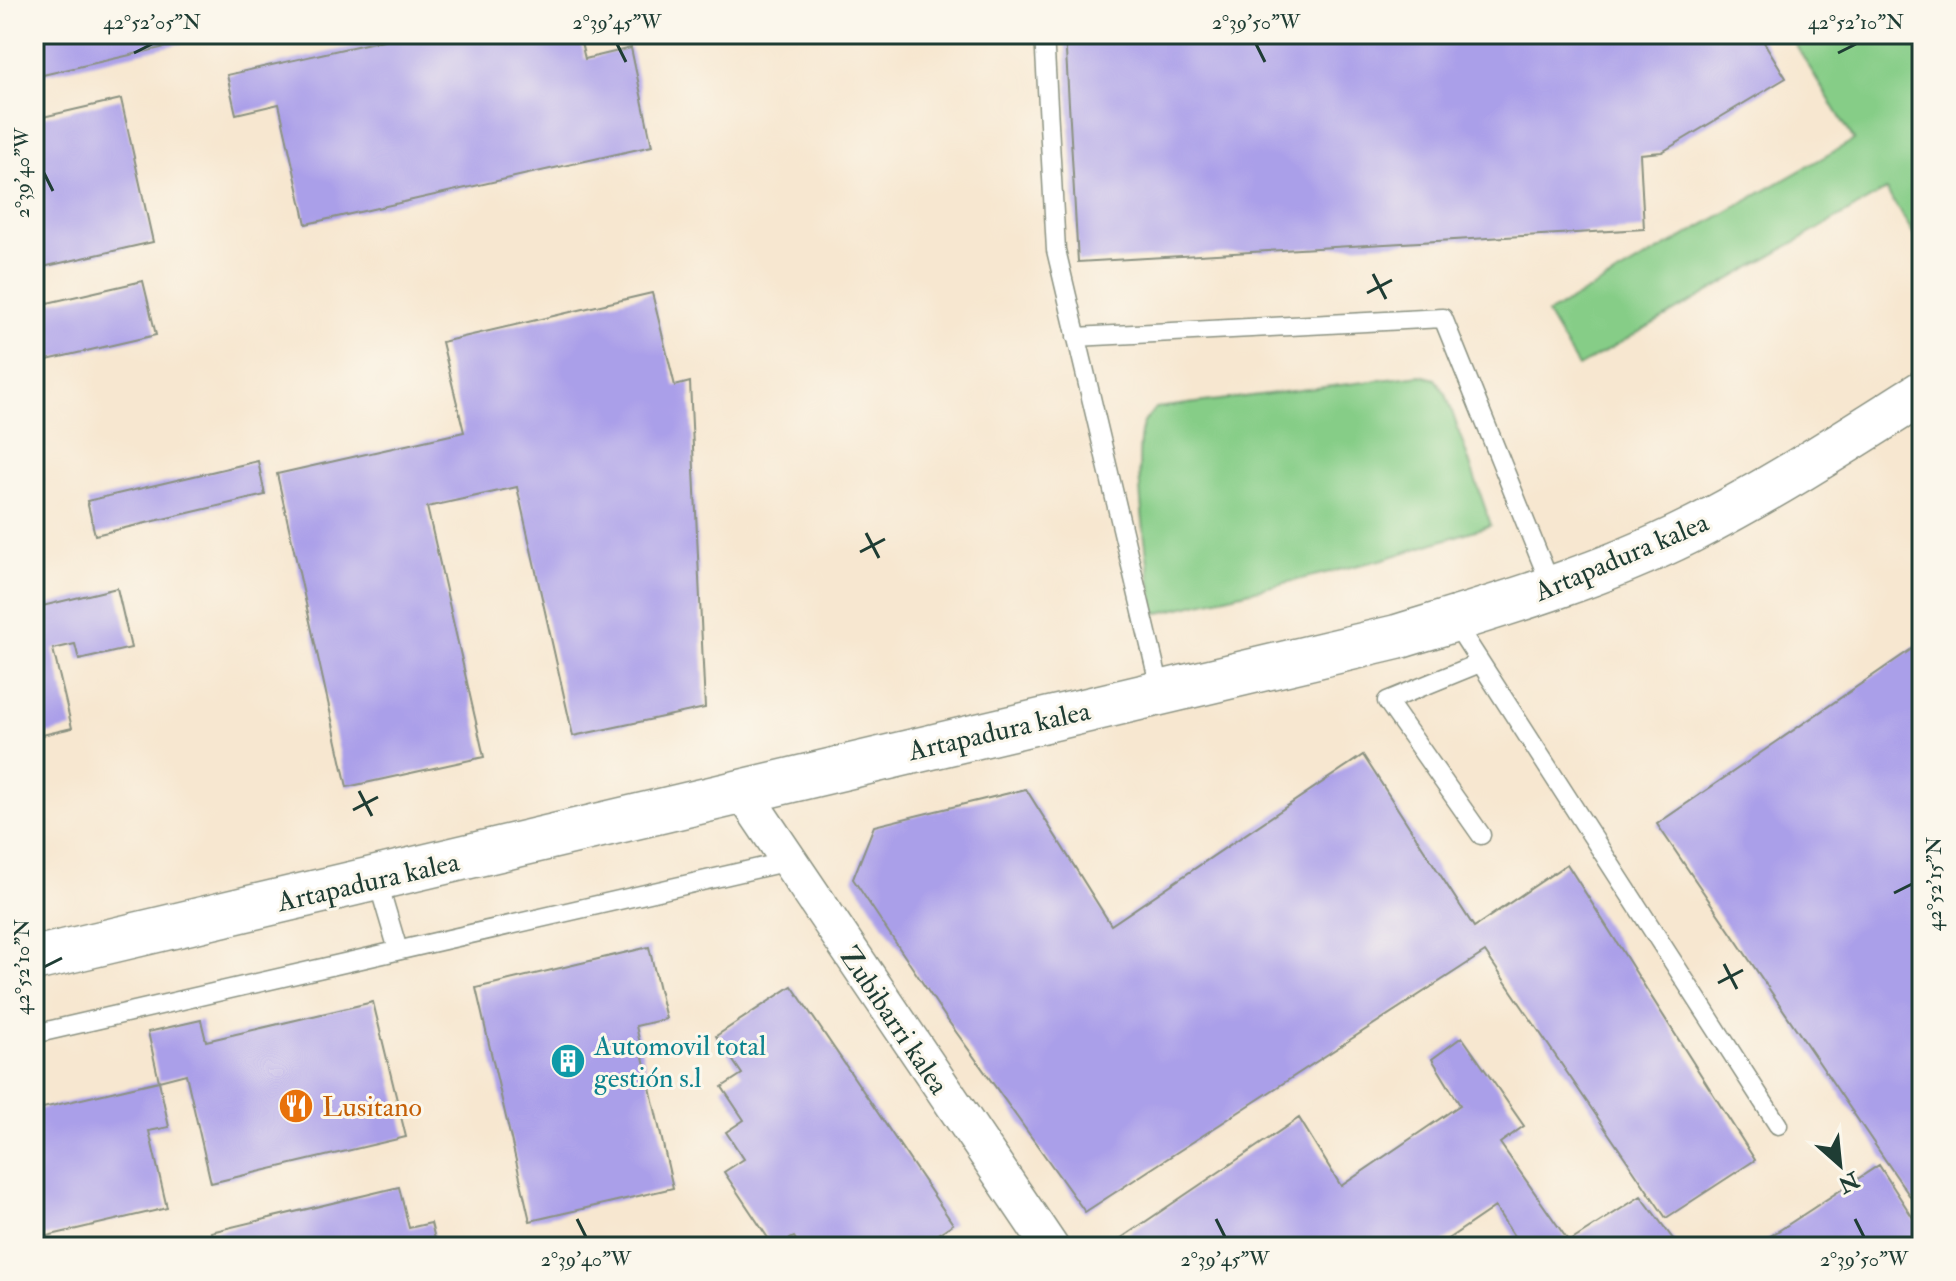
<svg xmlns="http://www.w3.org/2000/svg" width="1956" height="1281" font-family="'IM FELL Double Pica',serif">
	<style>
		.green { fill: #86cd87; stroke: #52855e; stroke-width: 2 }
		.building { fill: #aa9fe9 }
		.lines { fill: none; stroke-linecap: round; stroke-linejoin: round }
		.lane-casing { stroke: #8b9282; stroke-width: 21 }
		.street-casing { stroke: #8b9282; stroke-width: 39 }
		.secondary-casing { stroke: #8b9282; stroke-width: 47 }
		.lane { stroke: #fff; stroke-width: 18 }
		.street { stroke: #fff; stroke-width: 36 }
		.secondary { stroke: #fff; stroke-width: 44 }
		.ticks { fill: none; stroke: #1f3d34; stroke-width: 3 }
		.labels { text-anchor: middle; stroke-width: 6; stroke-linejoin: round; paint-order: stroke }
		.street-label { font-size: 28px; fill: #1f3d34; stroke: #fbf7ec }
		.culture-label { font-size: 28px; fill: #0d838f; stroke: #fbf7ec; text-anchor: start }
		.food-label { font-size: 28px; fill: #c56008; stroke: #fbf7ec; text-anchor: start }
		.neatline { fill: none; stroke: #1f3d34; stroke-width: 3 }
		.ticks-label { font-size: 20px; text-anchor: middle; fill: #1f3d34 }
	</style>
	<rect width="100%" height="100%" fill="#fbf7ec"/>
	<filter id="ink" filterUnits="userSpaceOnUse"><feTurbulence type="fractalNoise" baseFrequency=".0125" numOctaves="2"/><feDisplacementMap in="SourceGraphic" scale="16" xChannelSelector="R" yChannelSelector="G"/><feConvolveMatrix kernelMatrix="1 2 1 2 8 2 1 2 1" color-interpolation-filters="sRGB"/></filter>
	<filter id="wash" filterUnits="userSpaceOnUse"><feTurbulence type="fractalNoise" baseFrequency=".006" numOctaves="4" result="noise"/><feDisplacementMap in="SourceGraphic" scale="32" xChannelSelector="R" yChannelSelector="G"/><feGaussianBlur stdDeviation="1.8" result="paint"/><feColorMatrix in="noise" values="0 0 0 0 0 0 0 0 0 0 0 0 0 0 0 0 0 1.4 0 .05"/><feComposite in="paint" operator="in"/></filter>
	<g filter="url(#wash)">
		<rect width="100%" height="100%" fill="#f7e7d0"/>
		<!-- green -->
		<path class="green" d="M1789,34H1830L1863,41L1888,34H1922V247L1886,190L1578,367L1547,314L1854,140Z
			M1420,375L1435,379L1446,394L1491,525L1384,559L1155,614C1150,574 1130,456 1144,422C1146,418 1153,412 1156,408Z"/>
		<g id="blocks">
			<!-- building -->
			<path class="building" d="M34,34H218V35L34,77Z
				M410,34H579L585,59L631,48L652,146L306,224L279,104L236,114L227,75Z
				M1065,34H1759L1786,78L1662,152L1640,154L1644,229L1078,262Z
				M121,99L153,242L34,269V119Z
				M143,281L156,335L34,363V306Z
				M652,293L675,386L690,382L705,708L573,736L517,487L427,507L484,757L347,787L277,474L464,432L442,342Z
				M34,442L44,481L34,483Z
				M258,461L265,495L95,535L87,501Z
				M117,588L131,648L79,660L75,644L53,649L72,728L34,737V608Z
				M1922,642V1214L1657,824Z
				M1363,755L1474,927L1567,864L1755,1160L1666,1218L1485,952L1085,1212L946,1018L853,879L874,826L1026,789L1111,925Z
				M649,947L666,1019L636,1026L673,1188L530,1221L476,988Z
				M792,986L953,1224L918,1247H801L794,1237L774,1247L724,1172L744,1159L726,1132L744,1120L722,1087L742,1074L716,1036Z
				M373,1002L406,1137L211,1183L186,1074L159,1081L148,1032L201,1020L206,1041Z
				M1462,1037L1524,1126L1500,1143L1569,1242L1641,1196L1679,1247H1521L1495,1207L1436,1247L1111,1245L1299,1118L1341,1186L1460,1105L1432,1059Z
				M159,1081L169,1127L149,1131L167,1208L34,1239V1110Z
				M1879,1165L1922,1232V1247H1754Z
				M399,1187L409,1228L431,1223L437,1247H215L211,1232Z"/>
		</g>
	</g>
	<g filter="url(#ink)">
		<use href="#blocks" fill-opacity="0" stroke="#8b9282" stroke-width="2"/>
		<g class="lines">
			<!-- lane casing -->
			<g class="lane-casing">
				<path id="lane" d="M1044,34L1056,250L1161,692
					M1076,337L1443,318L1552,588
					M1453,620L1778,1125
					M1480,663L1387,701L1481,835
					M377,879L398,950
					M34,1034L789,861"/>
			</g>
			<!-- street casing -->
			<g class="street-casing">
				<path id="street" d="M742,791L1050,1247"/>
			</g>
			<!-- secondary casing -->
			<g class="secondary-casing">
				<path id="secondary" d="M34,959L1397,637C1495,607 1596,578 1688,532C1769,491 1845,442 1922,393"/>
			</g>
			<!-- lane -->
			<use href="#lane" class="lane"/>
			<!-- street -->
			<use href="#street" class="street"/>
			<!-- secondary -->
			<use href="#secondary" class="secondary"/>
		</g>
	</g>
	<!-- ticks -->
	<path class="ticks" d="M617,44L626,62M1256,44L1265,62M134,53L152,44M1838,53L1856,44M44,173L53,191M1373,274L1386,299M1367,293L1392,280M866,533L879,558M860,552L885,539M359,791L372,816M353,810L378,797M1894,893L1912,884M1724,964L1737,989M44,967L62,958M1718,983L1743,970M577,1219L586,1237M1216,1219L1225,1237M1855,1219L1864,1237"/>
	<!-- icons -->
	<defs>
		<g id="building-disc" transform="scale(1.8)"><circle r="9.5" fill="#0f9aa8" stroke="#fbf7ec"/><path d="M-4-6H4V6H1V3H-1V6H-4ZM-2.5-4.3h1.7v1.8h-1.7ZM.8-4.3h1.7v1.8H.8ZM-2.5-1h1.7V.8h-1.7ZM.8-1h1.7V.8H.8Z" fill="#fff"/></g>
		<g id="restaurant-disc" transform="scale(1.8)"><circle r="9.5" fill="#e8710a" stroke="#fbf7ec"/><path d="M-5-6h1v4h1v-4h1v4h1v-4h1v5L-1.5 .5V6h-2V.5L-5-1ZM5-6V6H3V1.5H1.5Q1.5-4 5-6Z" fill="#fff"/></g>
	</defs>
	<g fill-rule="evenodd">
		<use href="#building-disc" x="568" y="1061"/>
		<use href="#restaurant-disc" x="296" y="1106"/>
	</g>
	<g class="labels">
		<!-- street labels -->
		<g class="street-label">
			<text transform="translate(1621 556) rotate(-23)" y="10">Artapadura kalea</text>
			<text transform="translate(999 730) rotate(-13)" y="10">Artapadura kalea</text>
			<text transform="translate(368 881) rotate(-13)" y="10">Artapadura kalea</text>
			<text transform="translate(895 1020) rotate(56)" y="10">Zubibarri kalea</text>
		</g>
		<!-- culture labels -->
		<g class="culture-label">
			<text x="594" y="1055">Automovil total<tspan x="594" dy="32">gestión s.l</tspan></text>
		</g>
		<!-- food labels -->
		<g class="food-label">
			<text x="322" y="1116">Lusitano</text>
		</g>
	</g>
	<!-- margin -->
	<rect width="1956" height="1281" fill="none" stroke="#fbf7ec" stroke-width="88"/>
	<!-- north arrow -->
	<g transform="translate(1840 1165) rotate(153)" stroke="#fbf7ec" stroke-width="6" paint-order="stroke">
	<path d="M0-6L14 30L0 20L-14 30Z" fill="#1f3d34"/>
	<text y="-12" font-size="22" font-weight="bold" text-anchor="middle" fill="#1f3d34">N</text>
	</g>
	<rect x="44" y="44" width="1868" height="1193" class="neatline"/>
	<g class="ticks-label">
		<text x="152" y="29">42°52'05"N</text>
		<text x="617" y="29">2°39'45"W</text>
		<text x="1256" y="29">2°39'50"W</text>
		<text x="1856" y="29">42°52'10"N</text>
		<text transform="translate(22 173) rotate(-90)" y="7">2°39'40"W</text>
		<text transform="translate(1934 884) rotate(-90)" y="7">42°52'15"N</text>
		<text transform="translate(22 967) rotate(-90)" y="7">42°52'10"N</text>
		<text x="586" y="1266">2°39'40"W</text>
		<text x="1225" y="1266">2°39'45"W</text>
		<text x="1864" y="1266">2°39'50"W</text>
	</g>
</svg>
